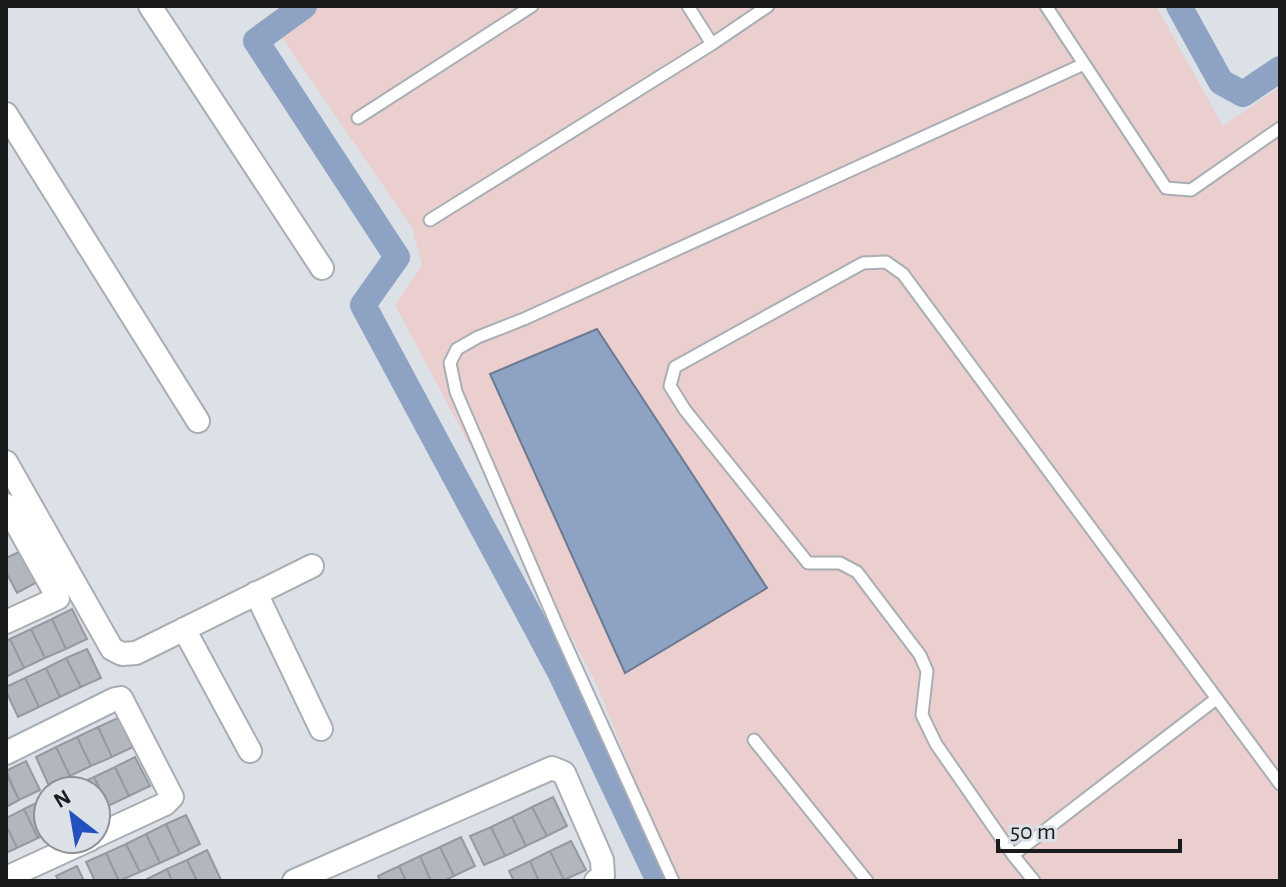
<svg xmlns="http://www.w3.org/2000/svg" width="1286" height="887" font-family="'Alegreya Sans',sans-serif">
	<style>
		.commercial { fill: #eacfce }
		.water { fill: #8ea2c3; stroke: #6b7a91; stroke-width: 2 }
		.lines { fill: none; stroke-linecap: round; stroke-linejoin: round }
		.canal { stroke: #8ea2c3; stroke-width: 26 }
		.building { fill: #b2b7bd; stroke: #95999f; stroke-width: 2 }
		.lane-casing { stroke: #a9aeb4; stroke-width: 15 }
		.street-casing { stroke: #a9aeb4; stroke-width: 26 }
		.lane { stroke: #fff; stroke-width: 11 }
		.street { stroke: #fff; stroke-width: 22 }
	</style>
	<rect width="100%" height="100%" fill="#dce1e7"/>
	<!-- commercial -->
	<path class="commercial" d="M321,6H1156L1223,126L1280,87V881H675L597,685L395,305L422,265L412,228L279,33Z"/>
	<!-- water -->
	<path class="water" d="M597,329L767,588L625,673L490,374Z"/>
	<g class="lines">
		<!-- canal -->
		<path class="canal" d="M304,6L256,41L397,257L363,305L560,672L659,881
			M1179,6L1221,82L1243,94L1280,69"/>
	</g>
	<!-- building -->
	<path class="building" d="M21,551L37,582L17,593L6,572V558Z
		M72,609L87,639L66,649L52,619Z
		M52,619L66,649L45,658L31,629Z
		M31,629L45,658L24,668L10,639Z
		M10,639L24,668L6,677V641Z
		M87,649L101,678L81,687L66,658Z
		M66,658L81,687L60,697L46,668Z
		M46,668L60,697L39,707L25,678Z
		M25,678L39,707L18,717L6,691V687Z
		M118,718L133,747L112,757L98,727Z
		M98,727L112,757L91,766L77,737Z
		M77,737L91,766L70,776L56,747Z
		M56,747L70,776L49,786L36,757Z
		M135,757L150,786L129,796L115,767Z
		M26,761L40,790L19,800L6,771Z
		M115,767L129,796L108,806L94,777Z
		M6,773L19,800L6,807Z
		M94,777L108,806L96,812V791H76L73,786Z
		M553,797L567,826L547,836L532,807Z
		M44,799L48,807V834L38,838L24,809Z
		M532,807L547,836L526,846L512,817Z
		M24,809L38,838L17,848L6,825V818Z
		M186,815L200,844L180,854L166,824Z
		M512,817L526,846L505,856L491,827Z
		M166,824L180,854L160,863L146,834Z
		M6,825L17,848L6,853Z
		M491,827L505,856L484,865L470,836Z
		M146,834L160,863L140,872L126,844Z
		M461,837L475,866L454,876L440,847Z
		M571,841L586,870L564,880L550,851Z
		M126,844L140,872L119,881L106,853Z
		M440,847L454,876L443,881H431L420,856Z
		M207,850L221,880L218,881H197L187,860Z
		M550,851L564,880L563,881H539L530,861Z
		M106,853L119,881H95L86,862Z
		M420,856L431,881H406L399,866Z
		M187,860L197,881H172L167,869Z
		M530,861L539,881H514L509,871Z
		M77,866L84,881H59L56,876Z
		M399,866L406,881H380L378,876Z
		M167,869L172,881H148L147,879Z"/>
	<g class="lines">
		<!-- lane casing -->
		<g class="lane-casing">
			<path id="lane" d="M688,6L712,44
				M1046,6L1166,188L1191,190L1280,128
				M358,118L532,6
				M430,220L712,44L768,6
				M754,740L867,881
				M1013,855L1216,699
				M673,881L559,630L456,392L450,363L457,349L478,337L524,319L1084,64
				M1034,881L1013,855L936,744L922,715L927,671L920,655L857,572L840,563H808L685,410L670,386L675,367L863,263L886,262L903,274L1280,784"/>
		</g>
		<!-- street casing -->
		<g class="street-casing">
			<path id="street" d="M150,6L322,268
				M6,114L198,421
				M6,462L112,649L122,654L136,653L312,566
				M6,505L58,598L6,622
				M256,593L321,729
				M184,629L250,751
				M6,753L115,699L121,698L172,797L165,804L96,836
				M6,878L91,839
				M294,881L552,768L564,773L602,860L603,876L596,881"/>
		</g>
		<!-- lane -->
		<use href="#lane" class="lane"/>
		<!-- street -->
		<use href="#street" class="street"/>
	</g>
	<!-- border -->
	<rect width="1286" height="887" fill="none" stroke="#1a1b1d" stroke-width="16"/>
	<!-- north arrow -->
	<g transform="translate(72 815) rotate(329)"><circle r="38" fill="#dce1e7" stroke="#8e9296" stroke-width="2"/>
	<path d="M0-6L14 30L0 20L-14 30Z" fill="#2251bf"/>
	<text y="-12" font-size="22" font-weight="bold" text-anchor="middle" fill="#1a1b1d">N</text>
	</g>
	<!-- scale -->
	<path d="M998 839v12h182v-12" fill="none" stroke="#1a1b1d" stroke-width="4"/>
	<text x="1010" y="839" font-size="24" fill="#1a1b1d" stroke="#dce1e7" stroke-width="6" paint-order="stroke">50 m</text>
</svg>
